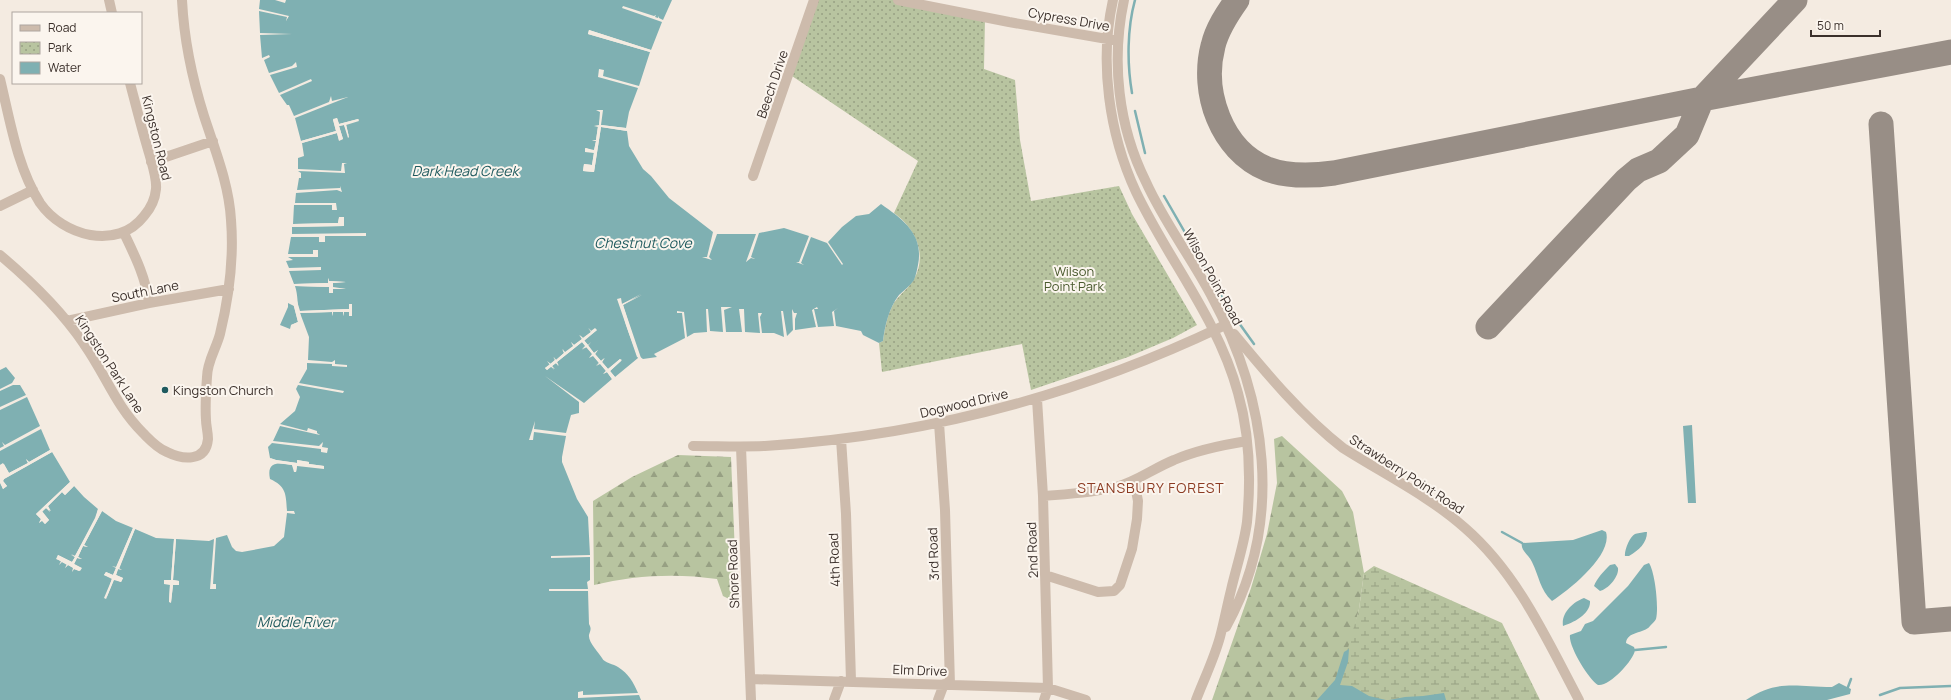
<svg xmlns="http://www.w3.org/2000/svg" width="1951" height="700" font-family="Manrope,sans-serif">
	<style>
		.forest { fill: url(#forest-firs) }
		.wetland { fill: url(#wetland-marsh) }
		.park { fill: url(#park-dots) }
		.water { fill: #7fb0b2 }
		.pier { fill: #f4ebe1 }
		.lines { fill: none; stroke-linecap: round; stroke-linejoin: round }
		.stream { stroke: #7fb0b2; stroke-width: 2.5 }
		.taxiway { stroke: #988e86; stroke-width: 25 }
		.minor { stroke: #cdbbac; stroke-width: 10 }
		.poi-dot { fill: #1f5a5e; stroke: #fbf5ee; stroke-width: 1.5 }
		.labels { text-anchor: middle; stroke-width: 4; stroke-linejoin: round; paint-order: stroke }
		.street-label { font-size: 13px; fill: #3b302b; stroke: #fbf5ee }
		.park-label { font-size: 13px; fill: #4a5a2e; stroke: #fbf5ee }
		.poi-label { font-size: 13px; fill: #3b302b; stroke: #fbf5ee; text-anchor: start }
		.water-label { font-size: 14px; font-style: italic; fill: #1f5a5e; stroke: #fbf5ee }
		.neighbourhood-label { font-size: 14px; letter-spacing: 1px; fill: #8c3b22; stroke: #fbf5ee }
	</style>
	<defs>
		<pattern id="forest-firs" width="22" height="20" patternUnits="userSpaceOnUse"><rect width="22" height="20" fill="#b8c4a0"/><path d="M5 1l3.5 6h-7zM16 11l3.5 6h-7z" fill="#97a083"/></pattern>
		<pattern id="wetland-marsh" width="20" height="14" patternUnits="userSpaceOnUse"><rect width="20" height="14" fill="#b8c4a0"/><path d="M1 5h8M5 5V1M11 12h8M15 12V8" fill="none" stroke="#97a083"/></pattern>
		<pattern id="park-dots" width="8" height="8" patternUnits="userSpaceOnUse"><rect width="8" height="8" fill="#b8c4a0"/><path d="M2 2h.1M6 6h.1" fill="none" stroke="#97a083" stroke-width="1.8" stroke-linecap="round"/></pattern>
	</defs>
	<rect width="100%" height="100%" fill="#f4ebe1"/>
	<!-- forest -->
	<path class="forest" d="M1282,436L1342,491L1353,512L1364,573L1359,609L1350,646L1341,674L1321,700H1212L1251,588L1267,534L1277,483L1274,439Z
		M678,455L731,457L737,603L723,596L717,579C677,573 634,575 594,585L593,501L632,477Z"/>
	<!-- wetland -->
	<path class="wetland" d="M1374,566L1502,623L1540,700H1380L1336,690L1359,609L1364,573Z"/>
	<!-- park -->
	<path class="park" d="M814,0H918L985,17L984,69L1015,80L1020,140L1031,201L1119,186L1132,214L1197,325L1173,338L1128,357L1031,390L1022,344L882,372L879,343L883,341C885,328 887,315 894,303C900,294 909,288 914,279C928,254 915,228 894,213L918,161L789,74Z"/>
	<!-- water -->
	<path class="water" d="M260,0H275L285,3L286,0H672L663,20L659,18V16L658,18L655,17L656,15L654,16L623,6L622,8L662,22L651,50L589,30L588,34L650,52L639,86L603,76L604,70L599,69L598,77L638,88L629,112L626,128L601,125V112L599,126L594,125L598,126L596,140H592L596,141L594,151L586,148L585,152H594L592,165L584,164L583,171L594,172L601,127L627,131L629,146L643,169L651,176L669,198L713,232L707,257H702L712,260L709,257L717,234H756L746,262L751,258L755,259L751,257L759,233L784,228L809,236L799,262H796L804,265L801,263L811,237L827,243L842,265L843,264L828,242L842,227L856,216L869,214L881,204C904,220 924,235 918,265C917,270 916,275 914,280C910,286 904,290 899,295C889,308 885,325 883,341L879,343L863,335L861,331L836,326L834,311L838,308L832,312L834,326L818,327L814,309H818L817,307L812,310L816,327L795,330V319L797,313H794L792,309L793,330L787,336L783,311H781L784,337L774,333H762L760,317L762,313H758L760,333L745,332L744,309H739L742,332H726L724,310L732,307H721L723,332L710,331L708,309H706L707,332L694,333L687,337L684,312L677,311V313H682L685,338L654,354L657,357L643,359L639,356L623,305L642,295L622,304C622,320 633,342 638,358L615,377L610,371L621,361L620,359L608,369L602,362L604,358L601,361L595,354L598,350L594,353L588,345L591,342L588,345L584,340L597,330L591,331L589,328L591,332L583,338L580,335L582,339L574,345L571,342L574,346L565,353L563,349L564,353L556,360L554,357L555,360L545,368L547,370L551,366L554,370L552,366L556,363L558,366L557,362L582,342L586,346L582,350L586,347L593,355L589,358L593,355L599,363L596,365L600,363L606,371L603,374L607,372L612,379L584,403L545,376L579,402V413L571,415L566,433L534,429L535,421L529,440H533L534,432L566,436L562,457V462L577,499L588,517L590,555L551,556V558L590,557V580L587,582L588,589H549V591H588L589,624C592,629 590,631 589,635C588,642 599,653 602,658C604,663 614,664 618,667C629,674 633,682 638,693L583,695V691L578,692V698L639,695L641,700H0V483L3,489L7,486L3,481L4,479L52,452L70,482L36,514L41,519L39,523L42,520L45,524L49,520L42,512L46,508L50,512L48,506L62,492L65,495L74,486L84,497L98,509L96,518L75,556L71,554L75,557L72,562L58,555L57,559L67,565L65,568L68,565L74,568L72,572L74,569L79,571L81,568L74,564L77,558L82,559L78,557L83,546L88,547L84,545L102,511L116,521L133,528L116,568L113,566L116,568L113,575L106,572L104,575L112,578L106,599L114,579L121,582L123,578L116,575L118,569L122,570L119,569L135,529L156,538L174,539L171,580H164V584H170L169,602H171L173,585H179V581L173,580L176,539L209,541L214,539L210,589H216V584H213L216,538L227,535L232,547L236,551L242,552L274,546L284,537L287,513L295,514L294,511H287C286,494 286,486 270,479C266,460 280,463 292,465L296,472L297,466H324L309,464V462L297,460V463L276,460L270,458L268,447L272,443L321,449V452L327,453L328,448L322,447L323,442L319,446L273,441L280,426L320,435L317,433V431L308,428L307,431L280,424L295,411L300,397L296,389L298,385L343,393L344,391L299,383L307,369V363L332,364V366L347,367V365L335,364V360L332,362L308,360L309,337L300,313L332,312L333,316V312H343L344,316V312H349V309L299,311C297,302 298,295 295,286L329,287V292H333V289L346,288H333V283L346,282L329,281L328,278V283L294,284L289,271L321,270V267L289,268L286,261L293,260L288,257H318V250H313V254H288L291,237H319V242H325V236L366,234H292V227L344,226V218H339L338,223L293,224L294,205H332V210H337L336,203H295L296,193L337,190L342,192L340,186V188L297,190L299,178H301V173L298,171L345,173L344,164L347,163H342L341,171L298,169V158L304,156L302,143L337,133L339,140L343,139L339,126L344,125L349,137L346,124L359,120L358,119L339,124L337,118L333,119L336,131L301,141L295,118L348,97L332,101L331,96L329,102L294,116L289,105H287L280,95L312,81L311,79L279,93L270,75L297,67L296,62L292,66L269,73L264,60L270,57L269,55L262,58L260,35L292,34L260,33L259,11L287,17L286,21L289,16L259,9Z
		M288,303L294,306L298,322L291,325L290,329L280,325L288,307Z
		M6,367L15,378L12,383L0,389V370Z
		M13,385H20L26,395L0,407V391Z
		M27,397L40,426L5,445L2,442L4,446L0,448V410Z
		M1692,425L1696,503H1688L1683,426Z
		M41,429L50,450L29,462L26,459L28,463L9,473L4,464L0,465V451Z
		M1602,530L1606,532C1613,555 1569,590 1552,601C1540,590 1539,576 1532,562C1529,555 1520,550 1522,543L1573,540Z
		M1645,532H1647C1647,543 1639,550 1629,556H1625C1624,551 1630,536 1635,534C1637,533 1642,533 1645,532Z
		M1649,563C1655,572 1659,608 1656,619C1655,621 1652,624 1650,626C1644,634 1627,631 1626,643L1634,647L1635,650C1634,660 1609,687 1598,685C1589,680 1568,646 1570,635L1581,631L1585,624L1593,621L1628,586L1644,565Z
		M1615,564L1618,568C1619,577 1608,589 1600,591L1594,586C1597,578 1604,571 1610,565Z
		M1584,598L1590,601C1591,614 1573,623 1563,626C1561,613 1573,602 1584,598Z
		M1349,649L1348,662L1340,685L1352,686L1369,696L1386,700H1317L1335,680L1344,652Z
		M1839,683L1851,689L1850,694L1827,700H1746C1778,679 1796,687 1832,687Z
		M1444,693L1446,700H1389L1405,697L1423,696Z"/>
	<!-- pier -->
	<path class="pier" d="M589,30L651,50L650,52L588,34Z
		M596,110H603L601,125L626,128L627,131L601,127L594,172L583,171L584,164L592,165L594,153L585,152V148L594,150L596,141L592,140H596L598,127L594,126L599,125L600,112Z
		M337,118L339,124L358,119L359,121L346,125L349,137L348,138L344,125L339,126L343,139L339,141L337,133L302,143L301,141L336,131L333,120Z
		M339,217H344V226L292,227L293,224L338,223Z
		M366,233V236H325V242H319V237H291L292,234Z
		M328,278L329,281L346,282L333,283V287L346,289H333V293H329V287L295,286L294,284L328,283Z
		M641,294L623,305L641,358L637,357L617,299L621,298L622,304Z
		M297,301L300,311L349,309V304H352V316H349V312H344V316L343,312H333V316L332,312L300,313L303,327L297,311L300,323L292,328L291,325L298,322L293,303L296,307Z
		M588,328L591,331L595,328L597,330L584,341L588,345L591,342L588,346L594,353L598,350L595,354L601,361L605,358L602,362L608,369L620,359L622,360L610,371L615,377L612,379L607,372L603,374L606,371L600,364L596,366L599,363L593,356L589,358L592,354L587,347L582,349L585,346L582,342L557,362L559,366L556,363L552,366L555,369L551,367L547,370L545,368L550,365L547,361L551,364L555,360L553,357L556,360L564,353L562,349L565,352L573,346L571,342L574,345L582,339L579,335L583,338L591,332Z
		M50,450L52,452L4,479L3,481L7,486L3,489L0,481L4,486L1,480L8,475L3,466L0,467V465L3,463L9,473L28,463L26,459L29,462Z
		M270,458L276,460L297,463V460L309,462V464L324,466V469L297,466L296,472H294L292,465L276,463L272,465L274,461Z
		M70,482L72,483L64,491L65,492L73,485L74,486L65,495L62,492L48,506L51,511L46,508L42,511L49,520L45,524L42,521L39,523L41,519L36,514Z
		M98,509L102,511L84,545L88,547L83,546L78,557L82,559L77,558L74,564L82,568L80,571L74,569L72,572L73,568L68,565L65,568L67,564L62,562L59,565L61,561L56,559L58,555L72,562L75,557L71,555L75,556L95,518Z
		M133,528L135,529L119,568L122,570L118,569L116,575L123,578L121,582L114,580L106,599L104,598L112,579L104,575L106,572L113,575L116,568L112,566L116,567Z
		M174,539H176L173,580L179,581V585H173L171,603L169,602L170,585L164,584V580H171Z"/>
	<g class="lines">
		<!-- stream -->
		<path class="stream" d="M1132,93C1127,64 1127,29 1135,0
			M1135,111L1145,153
			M1164,196L1229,309L1254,344
			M1502,532L1522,543
			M1635,650L1666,647
			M1848,687L1851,679
			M1880,695L1900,688L1951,686"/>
		<!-- taxiway -->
		<path class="taxiway" d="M1237,0C1227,14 1217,29 1213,46C1201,92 1221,150 1267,169C1288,177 1312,176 1334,173L1702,99L1951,52
			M1881,124L1914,622L1951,619
			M1488,327L1626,180L1638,170L1659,161L1687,135L1702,99L1795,0"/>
		<!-- minor -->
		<path class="minor" d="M109,0L112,13
			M898,0L1009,22L1113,40
			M1113,0C1099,62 1109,134 1136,192C1169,261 1218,319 1238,393C1250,435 1251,479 1247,522C1244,545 1236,568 1231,590C1227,606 1224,622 1220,637C1214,659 1204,679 1196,700
			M1124,0C1111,61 1118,126 1146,182C1164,222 1191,257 1211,295C1267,399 1285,521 1226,627
			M0,79C10,120 17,167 40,203C63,236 117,251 144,216C151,208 155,200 156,189C157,178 152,164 149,153C142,130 136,106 130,83
			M151,162L213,141
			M753,176L814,0
			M0,206L33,190
			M124,233C135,256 146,278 149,303
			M0,255C32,282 61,310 84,344C106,375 115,405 143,433C150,440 157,448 167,452C183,460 206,462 208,439C208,432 206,426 206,420C205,406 206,391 207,377C207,362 216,349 220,334C229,297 234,258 231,220C229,184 215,150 204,116C192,78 184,40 182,0
			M67,321L149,303L229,289
			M1234,334C1267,374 1302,416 1343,448C1384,474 1429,496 1465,528C1518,574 1547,640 1579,700
			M1037,399L1043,496L1048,688L1044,700
			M939,423L945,510L950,685
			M841,439L846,514L851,681
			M693,446C717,446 741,447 765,446C924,436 1078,395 1221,327
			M741,447L751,700
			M1043,496C1068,494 1092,493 1116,487C1136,482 1154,468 1174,460C1197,450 1222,445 1247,441
			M1045,575L1098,592L1114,591L1120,585L1132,549L1137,519L1138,501L1134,480
			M751,679L1048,688L1086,700
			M834,700L841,681
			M938,700L944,684"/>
	</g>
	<!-- markers -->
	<circle class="poi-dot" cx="165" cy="390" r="4"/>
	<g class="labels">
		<!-- street labels -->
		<g class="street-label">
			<text transform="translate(1069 19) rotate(10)" y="5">Cypress Drive</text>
			<text transform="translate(772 84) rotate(-71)" y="5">Beech Drive</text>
			<text transform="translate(157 138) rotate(76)" y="5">Kingston Road</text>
			<text transform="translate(1213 277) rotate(61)" y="5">Wilson Point Road</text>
			<text transform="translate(145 291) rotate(-11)" y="5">South Lane</text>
			<text transform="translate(110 364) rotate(57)" y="5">Kingston Park Lane</text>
			<text transform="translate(964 403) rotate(-13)" y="5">Dogwood Drive</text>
			<text transform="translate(1407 474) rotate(33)" y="5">Strawberry Point Road</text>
			<text transform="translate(1032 550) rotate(-92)" y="5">2nd Road</text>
			<text transform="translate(933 554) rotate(-92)" y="5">3rd Road</text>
			<text transform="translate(834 560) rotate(-92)" y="5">4th Road</text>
			<text transform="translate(733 574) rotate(-92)" y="5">Shore Road</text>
			<text transform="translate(920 670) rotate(2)" y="5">Elm Drive</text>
		</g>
		<!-- park labels -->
		<g class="park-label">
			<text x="1074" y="276">Wilson<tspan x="1074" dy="15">Point Park</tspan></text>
		</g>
		<!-- poi labels -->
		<g class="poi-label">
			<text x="173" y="395">Kingston Church</text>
		</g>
		<!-- water labels -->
		<g class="water-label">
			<text x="465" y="176">Dark Head Creek</text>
			<text x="643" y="248">Chestnut Cove</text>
			<text x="296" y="627">Middle River</text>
		</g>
		<!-- neighbourhood labels -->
		<g class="neighbourhood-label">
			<text x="1151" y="493">STANSBURY FOREST</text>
		</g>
	</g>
	<!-- legend -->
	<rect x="12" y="12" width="130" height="72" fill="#fbf5ee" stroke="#aea6a0"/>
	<rect x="20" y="25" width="20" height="6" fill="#cdbbac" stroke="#aea6a0"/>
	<text x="48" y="32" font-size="12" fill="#3b302b">Road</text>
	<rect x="20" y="42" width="20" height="12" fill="url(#park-dots)" stroke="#aea6a0"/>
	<text x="48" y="52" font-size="12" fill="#3b302b">Park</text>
	<rect x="20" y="62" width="20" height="12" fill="#7fb0b2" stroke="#aea6a0"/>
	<text x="48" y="72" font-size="12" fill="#3b302b">Water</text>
	<!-- scale -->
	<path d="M1811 30v6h69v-6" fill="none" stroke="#3b302b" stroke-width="2"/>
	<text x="1817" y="30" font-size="12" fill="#3b302b" stroke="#fbf5ee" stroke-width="3" paint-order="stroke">50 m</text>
</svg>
